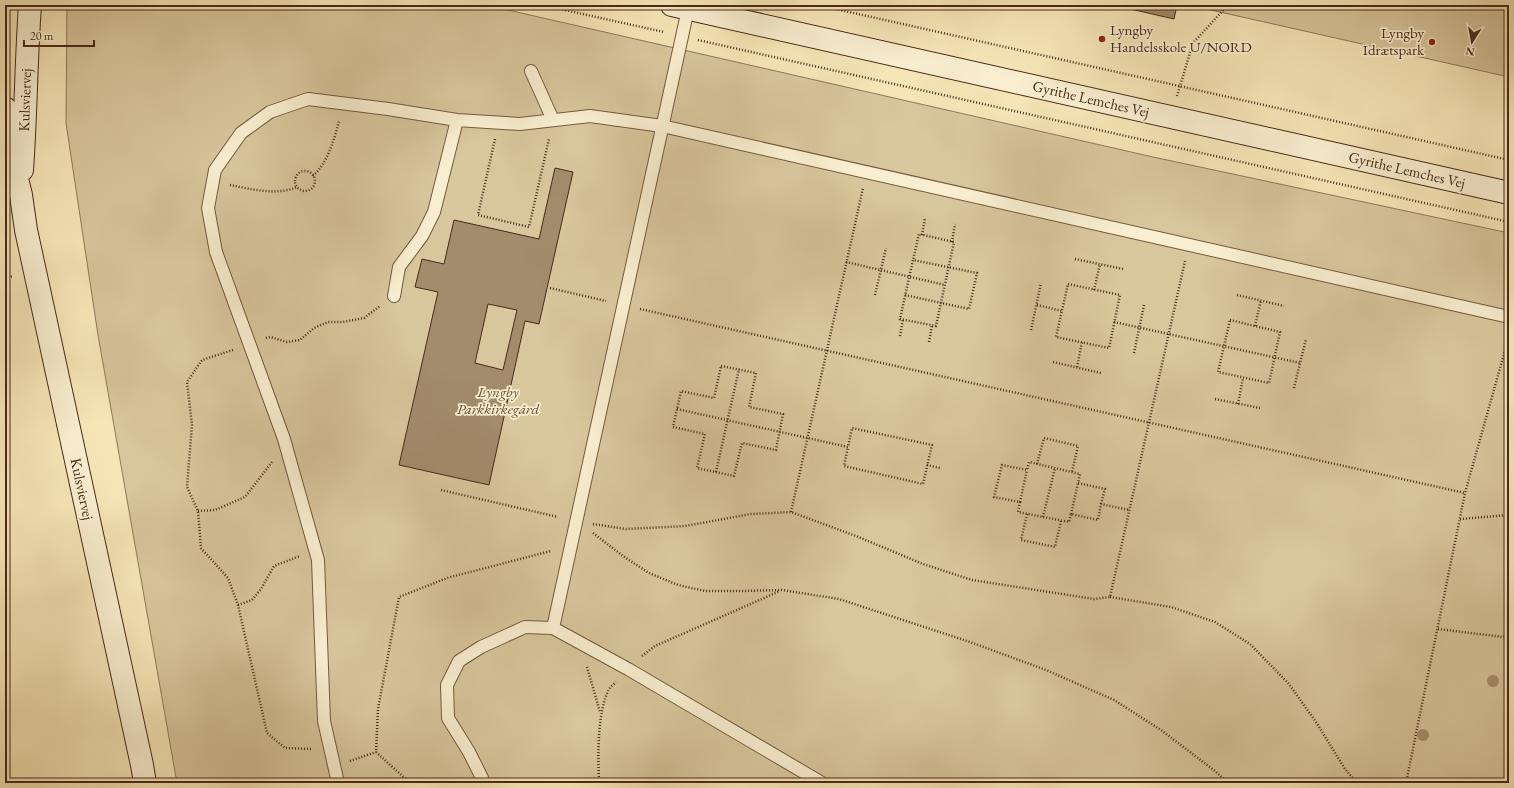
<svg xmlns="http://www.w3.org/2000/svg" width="1514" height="788" font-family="'EB Garamond',serif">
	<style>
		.green { fill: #d8c69c; stroke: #90785b }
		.building { fill: #a28c6c; stroke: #482a1a; fill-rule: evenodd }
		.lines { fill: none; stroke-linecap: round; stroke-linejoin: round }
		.lane-casing { stroke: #745941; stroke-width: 14 }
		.secondary-casing { stroke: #482a1a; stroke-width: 24 }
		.path { stroke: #482a1a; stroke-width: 2.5; stroke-dasharray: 1 2; stroke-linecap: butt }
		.lane { stroke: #f9efd0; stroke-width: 12 }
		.secondary { stroke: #f9efd0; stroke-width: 22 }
		.tree { fill: #a6906f }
		.poi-dot { fill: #8f2418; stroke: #f9efd0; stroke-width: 1.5 }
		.labels { text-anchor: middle; stroke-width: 3.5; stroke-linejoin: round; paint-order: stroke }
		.poi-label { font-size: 15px; fill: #482a1a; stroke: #f9efd0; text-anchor: start }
		.street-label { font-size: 15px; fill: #482a1a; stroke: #f9efd0 }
		.park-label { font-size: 15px; font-style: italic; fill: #654934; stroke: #f9efd0 }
	</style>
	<rect width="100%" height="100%" fill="#f6e6b7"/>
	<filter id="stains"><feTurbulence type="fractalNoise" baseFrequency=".005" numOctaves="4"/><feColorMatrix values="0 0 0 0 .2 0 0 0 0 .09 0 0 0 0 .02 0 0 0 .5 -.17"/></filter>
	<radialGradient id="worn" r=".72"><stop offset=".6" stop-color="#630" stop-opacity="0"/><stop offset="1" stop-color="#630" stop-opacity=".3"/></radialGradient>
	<!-- green -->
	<path class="green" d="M67,5H486L1153,157L1509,233V783H177L98,335L66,123Z
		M1203,5H1509V77L1202,8Z"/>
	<!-- building -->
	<path class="building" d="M1113,5H1177L1174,19Z
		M555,168L573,172L539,324L525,321L489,485L399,465L438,292L415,287L422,259L444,264L454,220L539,239ZM488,304L517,310L503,370L475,363Z
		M278,780L289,783H251L256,781Z"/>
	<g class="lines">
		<!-- lane casing -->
		<g class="lane-casing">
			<path id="lane" d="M531,71L553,120
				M394,296L399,267L422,236L434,212L457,120
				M553,628L688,9
				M338,783L324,721L318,560L284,439L216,252L208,208L215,170L241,133L270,112L308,99L388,109L457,120L520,124L590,116L662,126L1509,317
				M481,783L482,778L469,752L448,718L447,685L459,661L481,647L525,627L553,628L628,669L822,783"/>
		</g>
		<!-- secondary casing -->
		<g class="secondary-casing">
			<path id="secondary" d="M672,5L1509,193
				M5,108L10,151L21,195L26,230L142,765L145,783
				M22,170C26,115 26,60 30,5"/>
		</g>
		<!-- path -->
		<path class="path" d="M542,5L664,32
			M818,5L1509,160
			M698,40L1509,222
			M1177,96L1193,43L1228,5
			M495,139L478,215L529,227L549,139
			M295 181a10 10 0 1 1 20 0a10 10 0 1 1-20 0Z
			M313,176C328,162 334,140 339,121
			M230,185C251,189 277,196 297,187
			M922,235L925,218
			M952,242L955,224
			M1075,259L1123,269
			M846,262L945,285
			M5,278L13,276
			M1068,284L1120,295L1109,348L1056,337Z
			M550,288L606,301
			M1094,290L1100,264
			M875,295L886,248
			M905,295L969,309L977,273L913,260L900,319L936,326C942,298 948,270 954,242L919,234L913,260
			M1237,295L1284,306
			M1037,305L1062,311
			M640,309L1465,493
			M1230,320L1280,332L1269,383L1218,372Z
			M1114,322L1300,363
			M1255,326L1261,300
			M1031,330L1041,283
			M900,336L903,319
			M266,338L270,337L287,342L300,340L314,328L328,322H343L364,318L380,306
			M929,342L932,325
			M233,350L202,360L187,382L192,425L187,487L198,511L201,548L228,578L238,605L267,733L285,748L312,749
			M1134,353L1144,305
			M1053,362L1101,373
			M721,366L756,373L749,407L783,414L776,450L742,443L734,476L697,468L705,434L673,427L681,391L714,398Z
			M1077,367L1082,342
			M1294,388L1306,339
			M1215,399L1260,408
			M1238,404L1243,378
			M677,409L848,447L844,466L923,484L932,445L852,428L848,447
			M1037,464L1044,438L1078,446L1072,472
			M927,465L940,468
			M716,472L739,369
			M441,490L558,517
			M1020,502L1027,470
			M1101,504L1105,489L1078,483L1080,474L1029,462L1027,470L1002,465L994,497L1020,502L1018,512L1069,522L1071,514L1098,520L1101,504L1129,510
			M198,511L215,510L245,497L272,462
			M791,512L863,188
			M1027,514L1021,540L1055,547L1061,521
			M1071,514L1078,483
			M1043,517L1055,468
			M1460,519L1509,515
			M593,524L626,529L685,526L751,514L791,512L856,536L923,564L972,580L1094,599L1110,597L1185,261
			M593,533L623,556L649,573L678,585L705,591H742L782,590L839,599L970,642L1046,670L1114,700L1161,730L1215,771L1228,783
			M1110,597L1171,607L1215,622L1250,644L1289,684L1316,722L1345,769L1357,783
			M238,605L252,600L261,589L274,566L300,556
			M1438,629L1503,637L1509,635
			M1504,638L1509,640
			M642,656L655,646L780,591
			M587,667L600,712
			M350,761L376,752
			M410,783L376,752L378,709L399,597L447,578L551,551
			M599,783C598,756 597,716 608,691C609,688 613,685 616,682
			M1406,783L1465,493L1509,336"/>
		<!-- lane -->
		<use href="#lane" class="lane"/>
		<!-- secondary -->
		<use href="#secondary" class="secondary"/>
	</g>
	<!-- trees -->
	<g class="tree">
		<circle cx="1493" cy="681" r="6"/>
		<circle cx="1423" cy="735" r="6"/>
	</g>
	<!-- markers -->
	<g class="poi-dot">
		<circle cx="1102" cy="39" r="4"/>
		<circle cx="1432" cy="42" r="4"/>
	</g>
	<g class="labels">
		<!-- poi labels -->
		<g class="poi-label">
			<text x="1110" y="35">Lyngby<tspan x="1110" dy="17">Handelsskole U/NORD</tspan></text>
			<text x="1424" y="38" text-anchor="end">Lyngby<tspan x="1424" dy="17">Idrætspark</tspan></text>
		</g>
		<!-- street labels -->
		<g class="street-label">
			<text transform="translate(1091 99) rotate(13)" y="5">Gyrithe Lemches Vej</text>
			<text transform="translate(25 100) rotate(-88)" y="5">Kulsviervej</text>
			<text transform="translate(1407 170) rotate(13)" y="5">Gyrithe Lemches Vej</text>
			<text transform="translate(82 489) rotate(78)" y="5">Kulsviervej</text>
		</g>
		<!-- park labels -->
		<g class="park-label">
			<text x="498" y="397">Lyngby<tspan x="498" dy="17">Parkkirkegård</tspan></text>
		</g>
	</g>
	<!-- margin -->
	<rect width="1514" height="788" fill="none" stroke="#f6e6b7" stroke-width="20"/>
	<rect x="6" y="6" width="1502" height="776" fill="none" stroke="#482a1a" stroke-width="2"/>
	<rect x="10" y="10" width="1494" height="768" fill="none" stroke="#482a1a"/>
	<!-- north arrow -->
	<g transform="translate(1472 42) rotate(191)" stroke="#f9efd0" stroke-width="3" paint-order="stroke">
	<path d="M0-3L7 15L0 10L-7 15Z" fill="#482a1a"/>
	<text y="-6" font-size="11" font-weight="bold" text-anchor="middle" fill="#482a1a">N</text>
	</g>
	<!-- scale -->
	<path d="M24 40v6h70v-6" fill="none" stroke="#482a1a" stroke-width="2"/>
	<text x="30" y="40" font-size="12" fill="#482a1a" stroke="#f9efd0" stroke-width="3" paint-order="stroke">20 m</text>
	<rect width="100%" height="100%" filter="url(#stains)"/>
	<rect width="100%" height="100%" fill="url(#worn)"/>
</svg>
